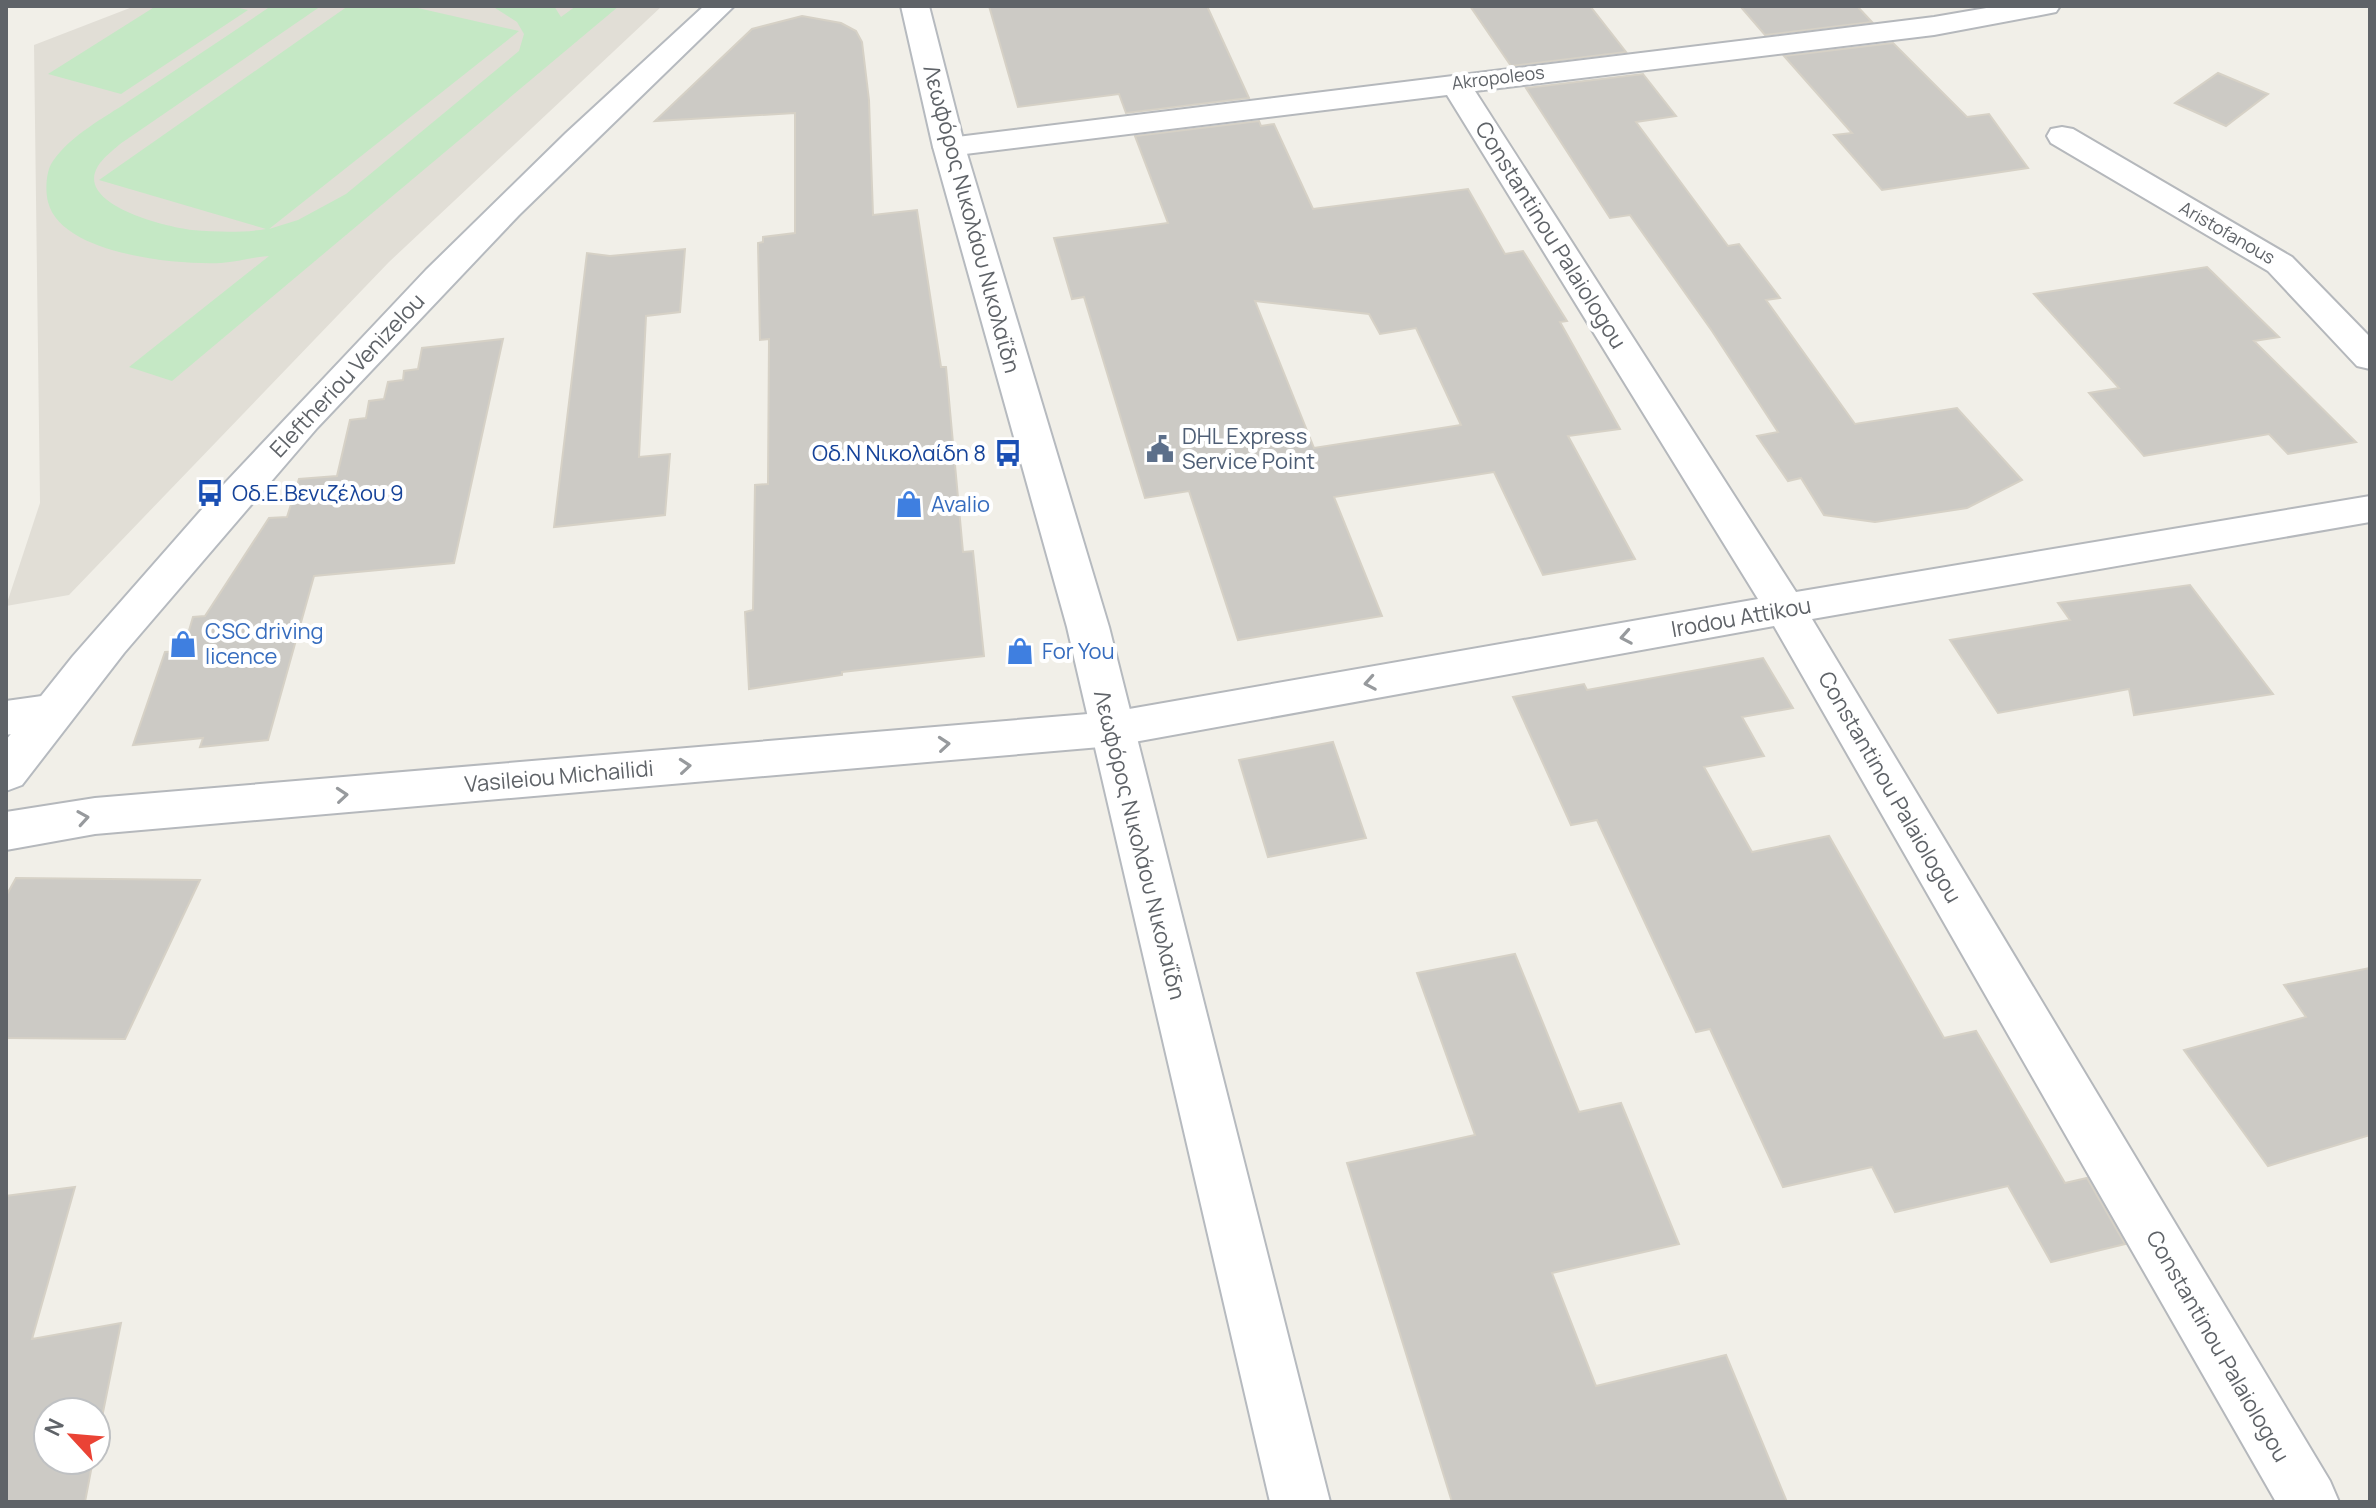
<svg xmlns="http://www.w3.org/2000/svg" width="2376" height="1508" font-family="Manrope,sans-serif">
	<style>
		.education { fill: #e1ded6 }
		.green { fill: #c5e8c5 }
		.building { fill: #cccac5; stroke: #d6d1c6; stroke-width: 2; fill-rule: evenodd }
		.lines { fill: none; stroke-linecap: round; stroke-linejoin: round }
		.street-casing { stroke: #b5b8bc; stroke-width: 4 }
		.secondary-casing { stroke: #b6babf; stroke-width: 4 }
		.street { fill: #fff; fill-rule: evenodd }
		.secondary { fill: #fff; fill-rule: evenodd }
		.oneway { stroke: #979a9d }
		.labels { text-anchor: middle; stroke-width: 8; stroke-linejoin: round; paint-order: stroke }
		.far-street-label { font-size: 18px; fill: #5f6368; stroke: #fff }
		.street-label { font-size: 22px; fill: #5f6368; stroke: #fff }
		.service-label { font-size: 22px; fill: #4e5e75; stroke: #fff; text-anchor: start }
		.transit-label { font-size: 22px; fill: #164399; stroke: #fff; text-anchor: end }
		.shop-label { font-size: 22px; fill: #366cbe; stroke: #fff; text-anchor: start }
	</style>
	<rect width="100%" height="100%" fill="#f1efe8"/>
	<!-- education -->
	<path class="education" d="M135,6H662L389,262L69,595L6,606L40,503L34,45Z"/>
	<!-- green -->
	<path class="green" d="M156,6H230L248,10L121,94L48,74Z
		M271,6H321L120,144C112,151 103,158 98,166C74,205 167,227 192,230C217,232 242,233 266,229L99,180L348,6H409L519,31L269,229L298,220L346,194L519,51L524,34L517,22L492,6H554L561,17L576,6H619L172,381L129,367L269,256C253,257 237,262 221,263C175,265 61,254 48,202C45,190 46,170 53,161C71,135 104,118 129,101C177,69 224,38 271,6Z"/>
	<!-- building -->
	<path class="building" d="M989,6H1207L1249,98L1126,113L1119,94L1018,107Z
		M1470,6H1590L1626,52L1511,66Z
		M1740,6H1857L1872,22L1765,35Z
		M802,16L841,23L856,31L862,42L869,100L873,215L917,210L941,367H946L963,552L973,551L984,656L842,672V675L749,689L745,612L753,610L755,485L768,484L769,339L760,340L758,243L763,242V237L795,233V113L655,121L752,29Z
		M1893,43L1967,117L1989,114L2028,168L1882,190L1834,135L1852,133L1784,56Z
		M2218,73L2268,94L2226,126L2175,103Z
		M1643,74L1676,116L1636,122L1728,246L1739,244L1780,298L1766,300L1855,424L1957,408L2022,480L1967,508L1875,522L1824,515L1801,478L1788,481L1757,436L1778,432L1712,331L1630,215L1610,218L1526,88Z
		M1259,121L1261,126L1274,124L1313,209L1468,189L1505,254L1523,251L1567,321L1560,322L1620,429L1568,436L1635,559L1543,575L1494,472L1334,497L1382,616L1238,640L1189,491L1145,498L1084,297L1072,299L1054,238L1168,223L1135,136ZM1255,301L1369,314L1380,334L1416,328L1461,425L1314,448Z
		M685,249L680,312L646,316L639,457L670,454L665,515L554,527L587,253L610,256Z
		M2207,267L2279,337L2254,341L2356,442L2288,454L2269,434L2144,456L2089,393L2119,388L2034,294Z
		M503,339L454,563L314,576L268,740L200,747L203,738L133,745L165,652L183,651L193,617L205,616L269,518L287,517L299,479L337,476L350,420L366,418L369,401L384,399L388,382L403,380L404,371L418,369L422,348Z
		M2190,585L2273,694L2134,715L2129,689L1998,713L1950,640L2070,620L2058,603Z
		M1763,658L1793,708L1742,717L1764,756L1704,767L1752,852L1829,836L1944,1038L1976,1031L2065,1183L2087,1178L2125,1244L2051,1262L2008,1186L1895,1212L1872,1167L1783,1187L1710,1029L1696,1032L1597,820L1571,825L1513,697L1584,684L1587,690Z
		M1333,742L1366,838L1268,857L1239,760Z
		M16,878L200,880L125,1039L6,1038V896Z
		M1515,954L1579,1112L1621,1103L1679,1244L1552,1273L1596,1386L1726,1355L1787,1502H1452L1347,1163L1475,1135L1417,973Z
		M2370,968V1135L2268,1166L2184,1050L2306,1017L2284,985Z
		M75,1187L32,1339L121,1323L96,1447V1412H48V1460H93L85,1502H6V1196Z"/>
	<g class="lines">
		<!-- street casing -->
		<g class="street-casing">
			<path id="street" d="M1998,6H2060L2056,12L2046,14L1934,35L1475,91L1796,592L2370,496V522L1812,619L2330,1481L2339,1502H2276L1774,626L1112,746L95,834L6,850V812L95,798L1112,712L1758,599L1447,95L949,156L938,154L933,147L938,140L949,138L1934,17Z
				M2062,127L2073,129L2292,257L2370,337V369L2357,366L2268,271L2051,143L2047,136L2051,129Z
				M49,695L64,700L71,712L64,724L6,735V701Z"/>
		</g>
		<!-- secondary casing -->
		<g class="secondary-casing">
			<path id="secondary" d="M704,6H734L519,215L317,428L124,653L22,785L6,791V740L73,656L225,483L426,270L566,133Z
				M901,6H929L965,147L1109,627L1330,1502H1270L1067,627L933,147Z"/>
		</g>
		<!-- street -->
		<use href="#street" class="street"/>
		<!-- secondary -->
		<use href="#secondary" class="secondary"/>
	</g>
	<!-- one-way arrows -->
	<defs><path id="oneway-chevron" d="M-2-3.5L2.5 0L-2 3.5" fill="none" stroke-width="1.6" stroke-linecap="round" stroke-linejoin="round" transform="scale(2)"/></defs>
	<g class="oneway">
		<use href="#oneway-chevron" transform="translate(1626 637) rotate(170)"/>
		<use href="#oneway-chevron" transform="translate(1370 683) rotate(170)"/>
		<use href="#oneway-chevron" transform="translate(944 744) rotate(-5)"/>
		<use href="#oneway-chevron" transform="translate(685 766) rotate(-5)"/>
		<use href="#oneway-chevron" transform="translate(342 795) rotate(-5)"/>
		<use href="#oneway-chevron" transform="translate(83 818) rotate(-9)"/>
	</g>
	<!-- icons -->
	<defs>
		<g id="civic-bare" transform="scale(2.16)"><path d="M-.6-6.5H3V-4.5H.6V-3L4-1V1h2V6H-6V1h2V-1L-.6-3ZM-1.2 2.5V6h2.4V2.5Z" fill="#5c6f8a" stroke="#fff" stroke-width="2.5" paint-order="stroke"/></g>
		<g id="bus-bare" transform="scale(2.16)"><path d="M-5-6H5V4H4V6H2V4H-2V6H-4V4H-5ZM-3.5-4V0h7V-4ZM-3.5 1.2v1.5H-2V1.2ZM2 1.2v1.5H3.5V1.2Z" fill="#1a4fb4" stroke="#fff" stroke-width="2.5" paint-order="stroke"/></g>
		<g id="shop-bare" transform="scale(2.16)"><path d="M-5-2.5h2.3a2.7 3.5 0 0 1 5.4 0H5L5.5 6h-11ZM-1.5-2.5h3a1.5 2.3 0 0 0-3 0Z" fill="#3f7fe0" stroke="#fff" stroke-width="2.5" paint-order="stroke"/></g>
	</defs>
	<g fill-rule="evenodd">
		<use href="#civic-bare" x="1160" y="449"/>
		<use href="#bus-bare" x="1008" y="453"/>
		<use href="#bus-bare" x="210" y="493"/>
		<use href="#shop-bare" x="909" y="504"/>
		<use href="#shop-bare" x="183" y="644"/>
		<use href="#shop-bare" x="1020" y="651"/>
	</g>
	<g class="labels">
		<!-- far-street labels -->
		<g class="far-street-label">
			<text transform="translate(1498 78) rotate(-7)" y="6">Akropoleos</text>
			<text transform="translate(2227 233) rotate(30)" y="6">Aristofanous</text>
		</g>
		<!-- street labels -->
		<g class="street-label">
			<text transform="translate(972 219) rotate(75)" y="8">Λεωφόρος Νικολάου Νικολαΐδη</text>
			<text transform="translate(1551 235) rotate(58)" y="8">Constantinou Palaiologou</text>
			<text transform="translate(347 375) rotate(-47)" y="8">Eleftheriou Venizelou</text>
			<text transform="translate(1741 617) rotate(-10)" y="8">Irodou Attikou</text>
			<text transform="translate(559 776) rotate(-5)" y="8">Vasileiou Michailidi</text>
			<text transform="translate(1890 787) rotate(60)" y="8">Constantinou Palaiologou</text>
			<text transform="translate(1140 845) rotate(76)" y="8">Λεωφόρος Νικολάου Νικολαΐδη</text>
			<text transform="translate(2218 1346) rotate(60)" y="8">Constantinou Palaiologou</text>
		</g>
		<!-- service labels -->
		<g class="service-label">
			<text x="1182" y="444">DHL Express<tspan x="1182" dy="25">Service Point</tspan></text>
		</g>
		<!-- transit labels -->
		<g class="transit-label">
			<text x="986" y="461">Οδ.Ν Νικολαίδη 8</text>
			<text x="232" y="501" text-anchor="start">Οδ.Ε.Βενιζέλου 9</text>
		</g>
		<!-- shop labels -->
		<g class="shop-label">
			<text x="931" y="512">Avalio</text>
			<text x="205" y="639">CSC driving<tspan x="205" dy="25">licence</tspan></text>
			<text x="1042" y="659">For You</text>
		</g>
	</g>
	<!-- border -->
	<rect width="2376" height="1508" fill="none" stroke="#5f6368" stroke-width="16"/>
	<!-- north arrow -->
	<g transform="translate(72 1436) rotate(296)"><circle r="38" fill="#ffffff" stroke="#bfc1c3" stroke-width="2"/>
	<path d="M0-6L14 30L0 20L-14 30Z" fill="#ea4335"/>
	<text y="-12" font-size="22" font-weight="bold" text-anchor="middle" fill="#5f6368">N</text>
	</g>
</svg>
